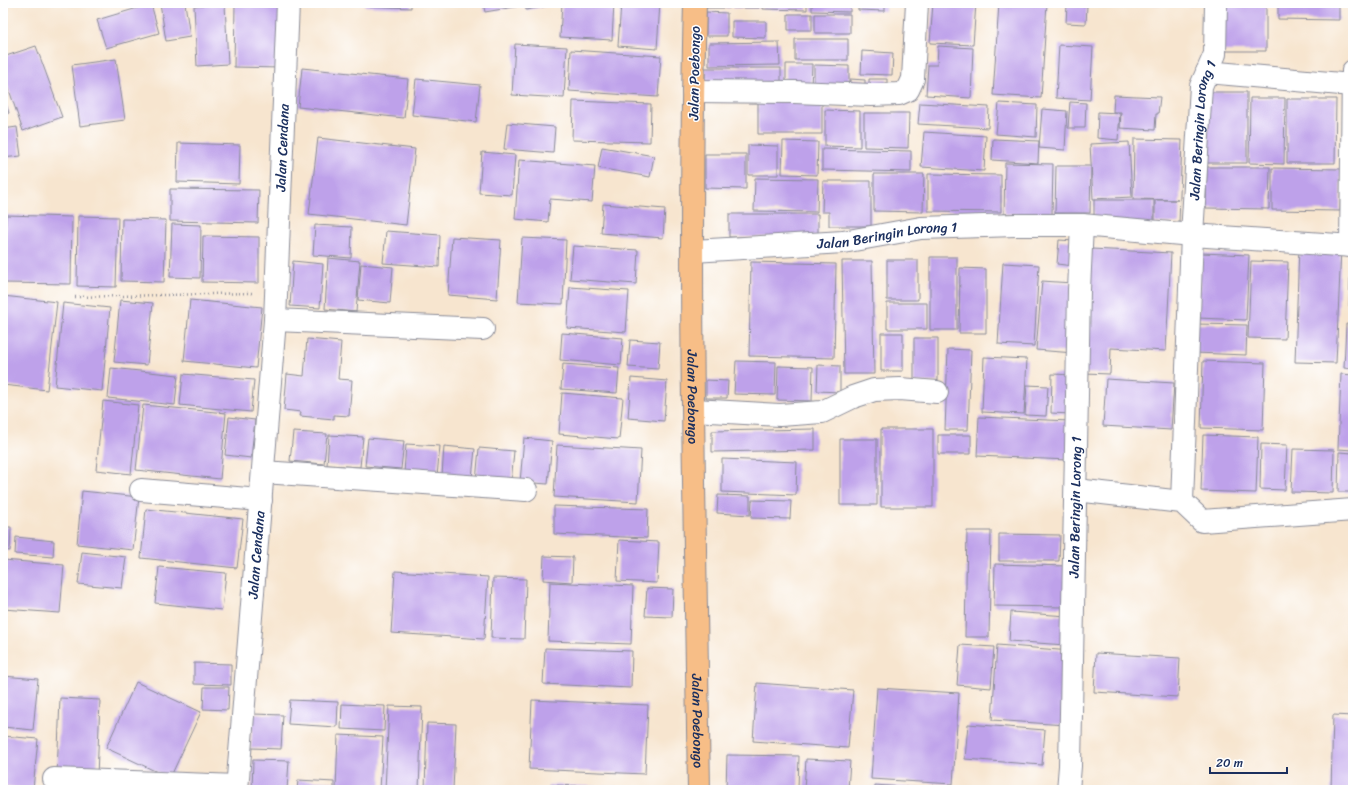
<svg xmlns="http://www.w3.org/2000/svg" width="1356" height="793" font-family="Sriracha,sans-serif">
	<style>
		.building { fill: #bea1ea }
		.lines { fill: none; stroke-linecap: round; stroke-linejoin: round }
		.minor-casing { stroke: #898a96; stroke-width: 24 }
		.major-casing { stroke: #898a96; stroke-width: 24 }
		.path { stroke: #898a96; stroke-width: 2.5; stroke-dasharray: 1 3; stroke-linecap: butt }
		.minor { stroke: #fff; stroke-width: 22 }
		.major { stroke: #f7be87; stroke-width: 22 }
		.labels { text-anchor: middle; stroke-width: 3; stroke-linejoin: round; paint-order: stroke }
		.street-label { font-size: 14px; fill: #1b2f5e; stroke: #fff }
	</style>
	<rect width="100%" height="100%" fill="#fff"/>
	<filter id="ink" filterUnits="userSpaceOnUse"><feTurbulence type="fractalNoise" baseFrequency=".025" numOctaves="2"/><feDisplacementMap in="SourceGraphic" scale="8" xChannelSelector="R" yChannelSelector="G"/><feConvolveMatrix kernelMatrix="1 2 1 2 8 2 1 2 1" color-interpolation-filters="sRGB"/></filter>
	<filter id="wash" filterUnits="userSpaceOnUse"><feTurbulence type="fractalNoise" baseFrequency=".012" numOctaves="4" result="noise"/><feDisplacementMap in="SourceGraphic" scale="16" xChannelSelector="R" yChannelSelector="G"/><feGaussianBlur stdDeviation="0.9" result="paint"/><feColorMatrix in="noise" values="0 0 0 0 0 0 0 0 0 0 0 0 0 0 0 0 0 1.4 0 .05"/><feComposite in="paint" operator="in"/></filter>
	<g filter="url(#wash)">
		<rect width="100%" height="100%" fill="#f7e5cf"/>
		<g id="blocks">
			<!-- building -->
			<path class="building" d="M160,3H185L190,37L166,41Z
				M235,3H281L280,68L234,67Z
				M365,3H411V8L365,6Z
				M483,3H519L520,6L485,12Z
				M525,3H547L548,6L526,10Z
				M562,3H614L612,40L560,37Z
				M621,3H660L657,49L618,46Z
				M706,3H730V8H706Z
				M733,3H759V8H733Z
				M763,3H807V10L763,9Z
				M812,3H850V12L812,11Z
				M858,3H885V11L858,10Z
				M933,3H976L973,45L930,43Z
				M999,3H1047L1041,98L993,95Z
				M1144,3H1193L1192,6L1144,4Z
				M1221,3H1266V51H1221Z
				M1278,3H1339V20L1278,19Z
				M151,4L159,33L106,48L97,20Z
				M225,4L228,64L197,66L194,6Z
				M1067,5L1087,6L1086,24L1066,23Z
				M706,12L727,13V36H706Z
				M788,14H812V30H788Z
				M815,14H850V33H815Z
				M732,21H766V38L732,37Z
				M795,39H848V60H795Z
				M779,42L780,65L709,66V43Z
				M515,44L567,47L564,98L512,95Z
				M1059,45L1093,47L1090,100L1056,98Z
				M36,46L62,117L23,131L3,72V57Z
				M938,46L973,48L971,98L926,95L928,65H937Z
				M571,50L661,56L658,97L569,91Z
				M862,51L893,53L892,75L861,74Z
				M116,59L125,120L80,126L72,65Z
				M786,64H812L811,88H786Z
				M814,65L849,66V91L814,90Z
				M302,68L408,79L404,118L298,107Z
				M705,68H781V90H705Z
				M416,79L480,85L476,122L412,115Z
				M850,79L865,80V95H850Z
				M869,79H887V92H869Z
				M1208,92H1247V163H1207Z
				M3,95L9,113L3,115Z
				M1114,95L1160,97L1158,114H1156L1155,130L1120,128L1121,112H1113Z
				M1250,98H1285L1284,164L1249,163Z
				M1287,99H1336L1335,163H1287Z
				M573,101L651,104L650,142L572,140Z
				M758,101L822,102V134H758Z
				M1070,102L1086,103L1085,128H1068Z
				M920,103L989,107L988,128L918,124Z
				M999,103L1037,105L1036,137L996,134Z
				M1042,109L1067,111L1065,150L1039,148Z
				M825,110L860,111V147L825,146Z
				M1098,112L1120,113L1118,140L1097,138Z
				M864,113H909L908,148L864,147Z
				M507,123L555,127L553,153L504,149Z
				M17,127L21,156L3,158V129Z
				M924,132L986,136L984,171L921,167Z
				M318,138L415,149L406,225L309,214Z
				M993,139L1039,141L1038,163L992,160Z
				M1134,139L1182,140L1179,223H1155V200H1178L1133,199Z
				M783,141L818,142L817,175L782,174Z
				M1129,142L1132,197L1093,199L1090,144Z
				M178,143L240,145L239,184L177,182Z
				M748,145L778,146V175H748Z
				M602,147L654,156L650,177L598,168Z
				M822,149L911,151V172L822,170Z
				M482,152L515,155L512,195L479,193Z
				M705,154H746V189L705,188Z
				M519,160L595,166L592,202L550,199L548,222L515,219Z
				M1005,163L1053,164L1052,214H1004Z
				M1056,166H1091L1090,213H1055Z
				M1207,167H1270L1269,209L1206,208Z
				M1272,168L1341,169L1340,211L1272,210Z
				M874,174H924L923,212L874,211Z
				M928,174L1001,175V212L928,211Z
				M755,178L818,179L817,212L754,211Z
				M823,181H871V226H829V212H822Z
				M170,189L259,190L258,223L170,221Z
				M1094,200H1154V224H1094Z
				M603,204L665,209L663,238L601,233Z
				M729,214H818V237H729Z
				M6,215L72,217L71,284L4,283Z
				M78,216L118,217L116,287L77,286Z
				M122,219L166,220L164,282L121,281Z
				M172,224L201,225L200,278L170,277Z
				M315,225L352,227L351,258L313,255Z
				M386,231L440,235L439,267L383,263Z
				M203,236L259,237V283L202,282Z
				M452,237L501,240L497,299L448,295Z
				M522,238L566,240L563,304L518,302Z
				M1059,240L1075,241L1073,266L1057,264Z
				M573,246L638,250L636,284L570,279Z
				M1299,246L1341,248L1336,363L1295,362Z
				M1091,249L1171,253L1166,351L1111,348L1110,374L1084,373Z
				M1201,253L1249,255L1246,320L1198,318Z
				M1351,255H1353V306H1349Z
				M930,257H957V330H930Z
				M328,258L360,261L356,312L325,309Z
				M887,260H918V300H887Z
				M293,261L323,264L320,308L290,306Z
				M842,261H872L874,374H844Z
				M1251,261L1288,262L1285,339L1248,338Z
				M751,262L836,264L834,358L749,356Z
				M1003,263L1039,265L1034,346L998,344Z
				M361,264L393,267L390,303L358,300Z
				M960,268L986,269V333H959Z
				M1042,281L1072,283L1074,353L1036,350Z
				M570,287L629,291L626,332L567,328Z
				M3,296L57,302L47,390L3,385Z
				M120,300L153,303L147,365L114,362Z
				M190,300L262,307L256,368L184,361Z
				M63,303L110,308L102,391L55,386Z
				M887,303H927V329H887Z
				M1196,324L1247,325L1246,355L1195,353Z
				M1346,324L1353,325V369L1344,368Z
				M562,333L623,338L621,365L560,360Z
				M881,333H903V371H881Z
				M914,338H938V382H914Z
				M307,339L341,342L338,379L352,380L349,416L334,415V419L300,416L301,412L284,410L287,374L304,376Z
				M630,340L660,342L658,369L628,367Z
				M948,349L971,350L968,430H945Z
				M984,357L1027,359L1024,414L982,412Z
				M736,361L776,362L775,395L734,394Z
				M1203,361L1265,363L1263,430L1201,428Z
				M563,364L619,368L617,393L561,389Z
				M818,365L840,366V392L817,391Z
				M778,366L813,367L812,401L777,400Z
				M111,368L178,375L175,405L108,398Z
				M183,374L254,380L251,412L180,405Z
				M1052,374L1073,375L1071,414L1051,413Z
				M1341,374L1353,375V450L1338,449Z
				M631,378L667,381L664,421L628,418Z
				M1106,379L1174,383L1171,430L1103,426Z
				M706,380L728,381L727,398H706Z
				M1027,385L1048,386L1046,416L1025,415Z
				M562,393L623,398L619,439L559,434Z
				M103,401L138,405L131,474L96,470Z
				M143,405L226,413L220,479L136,470Z
				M229,417L255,420L251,458L225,455Z
				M979,417L1070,421L1068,460L977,456Z
				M815,429V450L712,452V431Z
				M881,429H933V507H881Z
				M293,432L327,434L324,464L290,461Z
				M329,435L363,437L360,467L327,465Z
				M938,435H971V454H938Z
				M1203,435L1258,437L1256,493L1201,491Z
				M368,438L404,441L401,469L365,466Z
				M524,438L552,441L548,484L520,482Z
				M840,439H877V505H840Z
				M406,444L440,446L437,476L404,473Z
				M1261,444L1287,445L1285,490L1260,489Z
				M557,445L641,450L638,502L554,497Z
				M444,446L475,449L472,478L442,476Z
				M479,448L514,451L511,484L476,481Z
				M1293,449L1334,450L1333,493L1291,492Z
				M1339,452L1353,453V492H1338Z
				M722,459L797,462L796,495L722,492Z
				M82,491L139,497L133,550L77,544Z
				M718,495L750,496V515L717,513Z
				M752,500L791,501L790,519L751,518Z
				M554,506L648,509L647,538L554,534Z
				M146,509L243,519L237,568L141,558Z
				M3,527H11L10,551L3,550Z
				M967,531H991L989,637H965Z
				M999,534L1060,535L1059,561H999Z
				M16,537L54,541L53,557L15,554Z
				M619,540L659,542L657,583L617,581Z
				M82,552L126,557L122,588L78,584Z
				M544,556L573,557L572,582L543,580Z
				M3,560L64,565L60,613L3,609Z
				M995,564L1067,566L1066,607L994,606Z
				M159,567L226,573L222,610L155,603Z
				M395,571L488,577L484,639L391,633Z
				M493,578L526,579L524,639L491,638Z
				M550,582L633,586L631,644L548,641Z
				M647,588L673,589L672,617L645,616Z
				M1011,612L1067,616L1065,645L1009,641Z
				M960,645L994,647L991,688L957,685Z
				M997,645L1071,651L1065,725L992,720Z
				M545,648L632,651L631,688L543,684Z
				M1096,653L1180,658L1178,697L1094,692Z
				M194,663L231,664V685L194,684Z
				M3,676L38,679L33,730L3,727Z
				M136,682L201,712L170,778L106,748Z
				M757,683L853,690L848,748L753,741Z
				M204,687H229L228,710L203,709Z
				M877,688L959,693L953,784L871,779Z
				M60,698L100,700L97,777L57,775Z
				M290,700L338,702L337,727L288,724Z
				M532,700L648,705L645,774L529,769Z
				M342,704L385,706L384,731L341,729Z
				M389,706L422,707L419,790H385Z
				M253,714L283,715L281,749L251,748Z
				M1333,715L1353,716V790H1331Z
				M427,723L456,724L453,790H425Z
				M968,724L1045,730L1042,765L965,759Z
				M338,735L383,737L380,790L336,789Z
				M3,736L38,739L33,789L3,786Z
				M727,755L799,756L798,790H726Z
				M806,759L850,761L848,790H804Z
				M253,760L289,761L287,790H252Z
				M298,780L334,782V790H297Z
				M548,785L620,787V790H548Z
				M875,785L929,789V790H875Z"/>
		</g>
	</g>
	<g filter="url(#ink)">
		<use href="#blocks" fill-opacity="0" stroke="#898a96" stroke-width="1"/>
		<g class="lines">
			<!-- minor casing -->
			<g class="minor-casing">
				<g id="minor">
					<path d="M1207,72L1352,85"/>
					<path d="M693,91L794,92L871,95L899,94L908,90L913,79L917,3"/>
					<path d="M1351,246L1353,71"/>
					<path id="s1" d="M693,251L843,242L921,228L1016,225H1082L1192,235L1353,246"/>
					<path d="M275,320L483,329"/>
					<path d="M694,410L780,415L822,412L853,397L874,390L900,389L937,392"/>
					<path d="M263,472L526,490"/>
					<path d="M141,490L261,500"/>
					<path d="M1076,490L1182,502L1202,521L1353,510"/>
					<path id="s2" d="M1182,502L1192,235L1201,86L1215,54L1216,3"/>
					<path d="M54,779L237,786"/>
					<path id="s3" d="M237,790L275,320L288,3"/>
					<path id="s4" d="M1068,790L1070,766L1079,290L1082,225"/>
				</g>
			</g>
			<!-- major casing -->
			<g class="major-casing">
				<g id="major">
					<path id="s5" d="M695,3C688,265 695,528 699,790"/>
				</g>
			</g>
			<!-- path -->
			<path class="path" d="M75,297L252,293"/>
			<!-- minor -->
			<use href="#minor" class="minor"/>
			<!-- major -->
			<use href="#major" class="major"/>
		</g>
	</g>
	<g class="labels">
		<!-- street labels -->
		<g class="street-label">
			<text transform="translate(694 73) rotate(-89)" y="5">Jalan Poebongo</text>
			<text dy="5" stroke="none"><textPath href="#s2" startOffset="373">Jalan Beringin Lorong 1</textPath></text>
			<text dy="5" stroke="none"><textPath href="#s3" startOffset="644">Jalan Cendana</textPath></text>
			<text dy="5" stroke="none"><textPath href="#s1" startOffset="195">Jalan Beringin Lorong 1</textPath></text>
			<text dy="5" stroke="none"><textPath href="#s5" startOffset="394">Jalan Poebongo</textPath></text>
			<text dy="5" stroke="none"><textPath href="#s4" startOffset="283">Jalan Beringin Lorong 1</textPath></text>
			<text dy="5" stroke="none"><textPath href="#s3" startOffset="236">Jalan Cendana</textPath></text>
			<text dy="5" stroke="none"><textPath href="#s5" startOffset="718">Jalan Poebongo</textPath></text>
		</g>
	</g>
	<!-- margin -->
	<rect width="1356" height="793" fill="none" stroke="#fff" stroke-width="16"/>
	<!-- scale -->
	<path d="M1210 767v6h77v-6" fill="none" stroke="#1b2f5e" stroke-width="2"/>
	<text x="1216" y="767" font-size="12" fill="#1b2f5e" stroke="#ffffff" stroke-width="3" paint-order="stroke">20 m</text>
</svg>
